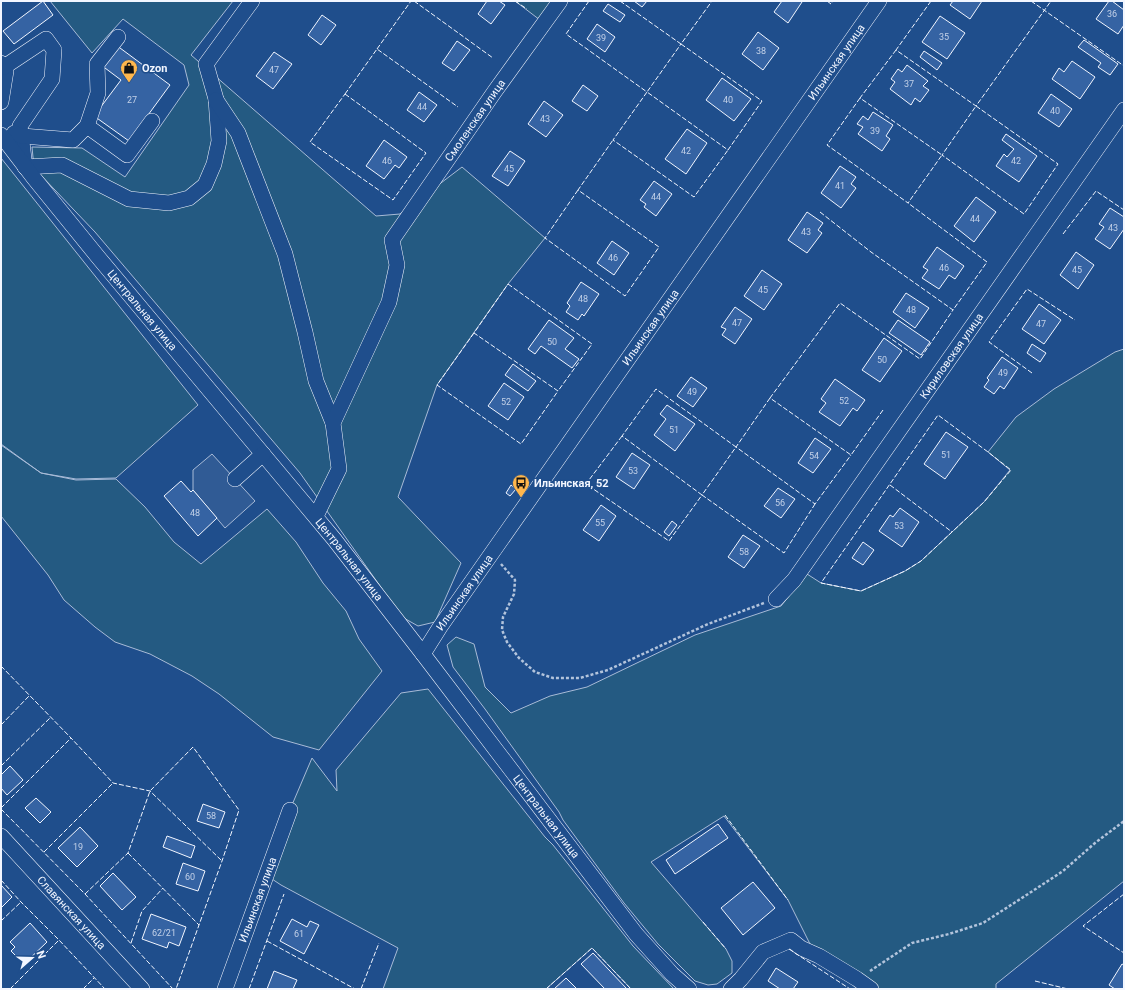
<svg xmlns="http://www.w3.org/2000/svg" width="1125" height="990" font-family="Roboto,sans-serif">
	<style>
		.green { fill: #245a82; stroke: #a8bbd7 }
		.parking { fill: #305b95; stroke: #a8bbd7 }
		.building { fill: #3563a3; stroke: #f2f6ff }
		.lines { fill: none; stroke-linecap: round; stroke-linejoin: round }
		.minor-casing { stroke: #f2f6ff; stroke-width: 16 }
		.path { stroke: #b3c4dc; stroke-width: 2.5; stroke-dasharray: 3 2; stroke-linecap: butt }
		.minor { stroke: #1f4e8c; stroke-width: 15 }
		.fence { stroke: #f2f6ff; stroke-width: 1; stroke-dasharray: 5 2; stroke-linecap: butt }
		.labels { text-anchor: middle; stroke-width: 3; stroke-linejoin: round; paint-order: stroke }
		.number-label { font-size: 9px; fill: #c3d1e8 }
		.street-label { font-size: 11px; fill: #f2f6ff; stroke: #1f4e8c }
		.poi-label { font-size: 11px; font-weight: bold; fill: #f2f6ff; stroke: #1f4e8c; text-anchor: start }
	</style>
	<rect width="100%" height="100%" fill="#1f4e8c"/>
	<!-- green -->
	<path class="green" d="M50,1H233L191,55L376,216L400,214L462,167L545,238L508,284L437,385L398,497L461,563L435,622L418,626L402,617L300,473L95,232L34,168L32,147L82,148L125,177L189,85L184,65L123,19L92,53Z
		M515,1H553L540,20Z
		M1,158L198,405L116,478L76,479L41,473L23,460L1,444Z
		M1124,349V881L996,984V989H877L810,944L788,900L724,816L651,862L726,949L732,961V973L717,984L708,985L695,981L658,944L624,903L563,820L559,812L485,709L453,667L447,645L456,637L474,644L485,687L511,713L550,696L587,687L695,635L781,606L807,574L821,583L861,591L905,571L921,561L984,502L1010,470L988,452L1016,417L1054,389L1115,352Z
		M1,445L41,473L76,480L116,479L145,507L174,542L201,564L267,509L296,542L323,583L346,611L359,639L382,671L319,750L273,737L219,694L192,676L150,654L115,642L95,627L64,600L48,575L1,516Z
		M428,689L545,837L553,845L633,946L674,989H631L592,948L546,989H383L398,948L281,885L263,873L312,758L337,791L336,770L401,693Z"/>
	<!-- parking -->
	<path class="parking" d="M212,454L255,501L225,528L193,490V470Z"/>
	<!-- building -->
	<path class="building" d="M43,1L53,15L14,44L3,31Z
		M487,1H499L505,5L491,24L478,14Z
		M634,1H647L642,7Z
		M782,1H801L802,2L788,23L774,12Z
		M953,1H982L970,19L950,5Z
		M1109,1H1112L1124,10V25L1118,34L1096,19Z
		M608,4L625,15L620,22L603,11Z
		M322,15L336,25L321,45L308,35Z
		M940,16L965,33L947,59L922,42Z
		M597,24L615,37L605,52L587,39Z
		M758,32L779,48L763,70L742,54Z
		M1084,40L1118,64L1110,75L1098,67L1101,63L1078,47Z
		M457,41L470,50L454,71L442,63Z
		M116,45L170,85L129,141L94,116L121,80L101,65Z
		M924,51L942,63L937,70L920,57Z
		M274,52L292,64L273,89L256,76Z
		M1072,61L1095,77L1080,99L1052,79L1059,68L1064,72Z
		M907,65L928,81L923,86L929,90L920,102L915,98L911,105L890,89L895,82L891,79L898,69L902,72Z
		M722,78L751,99L734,121L706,100Z
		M583,85L598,96L587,111L572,101Z
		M419,92L437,105L424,122L407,110Z
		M1051,94L1072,109L1059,127L1038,113Z
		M544,101L563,115L546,137L528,124Z
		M873,112L893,125L886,136L890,139L882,151L858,134L863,127L857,124L863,116L868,120Z
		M687,129L707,143L686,174L665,159Z
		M1006,134L1037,156L1019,182L996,166L1004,154L1007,157L1014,149L1002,140Z
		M384,140L407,157L399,168L395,165L384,179L366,166Z
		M510,151L525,161L508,186L492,176Z
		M840,166L856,177L851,184L856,188L841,208L821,193Z
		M654,181L672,194L656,216L644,207L646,204L640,200Z
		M976,197L996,212L974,242L954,226Z
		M1110,208L1124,217V229L1110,249L1095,239L1104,227L1099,224Z
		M807,212L823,223L818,230L822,233L807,253L788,240Z
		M612,241L629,253L614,275L597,263Z
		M937,247L964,266L955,279L949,275L939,289L922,278L928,270L923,267Z
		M1076,252L1094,265L1078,289L1060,275Z
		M762,270L782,284L764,310L744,296Z
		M581,282L599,294L584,316L582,314L578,320L566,312L570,306L567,303Z
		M906,293L929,308L915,328L893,312Z
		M1039,304L1061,320L1044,344L1022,329Z
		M735,307L752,319L735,344L722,335L726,329L721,327Z
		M549,320L574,338L565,349L579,359L572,368L541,346L535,354L528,349Z
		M898,320L930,342L921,355L889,333Z
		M884,338L902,351L880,382L862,370Z
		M1032,344L1046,353L1040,362L1027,353Z
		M1002,357L1018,368L1004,389L1000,386L994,394L984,387L989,380L987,378Z
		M513,364L536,381L528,391L505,375Z
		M691,377L707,388L693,407L677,396Z
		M835,379L865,400L857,411L853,408L840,426L819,412L826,403L821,399Z
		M504,383L524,397L508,420L488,406Z
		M667,405L695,424L675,451L654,435L666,419L660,414Z
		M946,432L968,447L945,479L924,464Z
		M815,438L831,449L813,473L798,463Z
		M632,453L650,465L634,489L616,477Z
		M181,481L191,492L193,490L217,518L198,536L164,496Z
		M511,485L516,489L510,496L506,493Z
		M778,488L795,499L781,518L764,506Z
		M601,505L616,516L599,541L583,530Z
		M900,508L919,522L902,547L879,531L890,515L893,517Z
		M672,521L677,525L669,536L664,532Z
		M743,535L760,546L744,568L728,557Z
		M863,542L874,550L863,565L852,558Z
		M10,766L23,780L7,795L1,788V775Z
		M36,798L51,812L40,823L25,808Z
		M203,804L225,812L219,828L197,821Z
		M718,824L728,838L675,874L666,860Z
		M80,827L98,846L77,867L58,848Z
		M167,836L195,846L191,858L163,847Z
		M183,863L205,871L198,891L176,884Z
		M113,873L136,897L122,910L100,886Z
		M753,882L775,908L743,935L721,908Z
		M1,885L12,897L1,908Z
		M151,914L186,927L179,946L169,942L167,948L142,939Z
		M292,919L307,927L310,921L319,925L304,954L280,941Z
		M30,923L47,942L24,964L11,951L15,947L10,942Z
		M593,953L627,989H605L581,964Z
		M1122,964L1124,965V989H1115L1109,985Z
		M776,968L798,982L793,989H780L768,981Z
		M274,971L297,980L293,989H267Z
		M566,978L577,989H554Z"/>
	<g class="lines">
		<!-- minor casing -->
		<g class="minor-casing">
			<g id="minor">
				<path d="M1,63L6,71L1,102"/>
				<path d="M4,67L46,39L54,50L52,79L20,126L25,167L62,165L129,199L169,203L189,198L205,185L214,164L219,141L216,99L206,64L252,1"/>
				<path d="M216,100L238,133L285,254L305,332L316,381L333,423"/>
				<path d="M87,126L98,93L97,64L118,37"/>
				<path d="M14,133L22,136L73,140L87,126L127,155L152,121"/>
				<path id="s1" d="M1,135L33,177L98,257L334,539L423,654L636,934L672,974L689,989"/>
				<path d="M235,479L263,454"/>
				<path id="s2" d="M316,516L339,469L333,423L389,302L397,265L392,240L495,91L560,1"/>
				<path id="s3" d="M776,599L794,580L1124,110"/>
				<path id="s4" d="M423,654L440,627L879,1"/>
				<path id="s5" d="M1,836L142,989"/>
				<path id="s6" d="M225,989L290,810"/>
				<path d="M731,989L741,979L763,952L791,940L801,948L819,956L857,979L871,989"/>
			</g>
		</g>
		<!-- path -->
		<path class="path" d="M501,564L515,580L514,594L503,617L502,630L507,642L519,658L535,672L553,678H580L608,670L708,624L764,603
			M870,971L912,943L949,934L983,923L1025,896L1063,871L1095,843L1124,821"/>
		<!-- minor -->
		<use href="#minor" class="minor"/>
		<!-- fence -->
		<path class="fence" d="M414,1L493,58
			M515,1L527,9
			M589,1L566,34L647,92L613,140L694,197L728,150
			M620,1L681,44L712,1
			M827,1L831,4L833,1
			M931,1L896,50L976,106L1051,1
			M1031,1L1124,66
			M681,44L762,101L728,150L647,92Z
			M377,49L411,1
			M345,94L426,153L393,200L310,142Z
			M345,94L377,49L458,107
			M860,98L827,145L908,203L942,155L860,98L896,50
			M976,106L1058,164L1024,214L942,155Z
			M578,190L545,238L625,296L659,247L578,190L613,140
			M820,212L871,252L953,310L987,262L908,203
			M1063,234L1096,191L1124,210
			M508,284L592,344L558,391L474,333Z
			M474,333L437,385L521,444L558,391
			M1032,373L989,342L1027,289L1075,320
			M770,398L736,447L815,504L851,455
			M883,410L851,455L770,398L840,303L920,359L953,310
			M622,436L586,484L669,541L702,495L622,436L656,389L736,447L702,495L784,553L815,504
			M890,485L952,532L921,561L905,571L861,591L821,583L938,415L988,452L1011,470L984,502L952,532
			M1,666L71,738L113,783L150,791L222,861
			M1,725L29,696
			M1,766L51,717
			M1,808L71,738
			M1,809L85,894L173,989
			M725,815L788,900
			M44,852L113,783
			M128,853L199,925
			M1,880L21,902L59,940L105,989
			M85,894L128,853L150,791L193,747L239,810L222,861L176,989
			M1124,894L1083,926L1124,953
			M1,921L21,902
			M703,922L726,949
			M267,941L355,989
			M131,943L142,911L163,888
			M789,949L850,989
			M1035,981L1068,989
			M10,989L59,940
			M83,989L94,978
			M249,989L284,894
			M361,989L379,943
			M546,989L592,948L631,989"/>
	</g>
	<!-- icons -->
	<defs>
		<g id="shop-pin" transform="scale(0.9)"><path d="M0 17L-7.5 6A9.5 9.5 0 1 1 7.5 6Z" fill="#ffb74d" stroke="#1f4e8c"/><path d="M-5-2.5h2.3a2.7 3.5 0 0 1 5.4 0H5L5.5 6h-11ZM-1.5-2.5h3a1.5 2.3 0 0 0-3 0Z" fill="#111"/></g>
		<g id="bus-pin" transform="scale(0.9)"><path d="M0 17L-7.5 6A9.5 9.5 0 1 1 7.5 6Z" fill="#ffb74d" stroke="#1f4e8c"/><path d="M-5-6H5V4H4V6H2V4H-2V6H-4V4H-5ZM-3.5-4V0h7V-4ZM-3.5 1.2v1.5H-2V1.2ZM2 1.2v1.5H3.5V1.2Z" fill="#111"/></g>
	</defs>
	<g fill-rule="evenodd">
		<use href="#shop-pin" x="129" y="68"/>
		<use href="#bus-pin" x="521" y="483"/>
	</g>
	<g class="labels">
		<!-- number labels -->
		<g class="number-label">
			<text x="1112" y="17">36</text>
			<text x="944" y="40">35</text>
			<text x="601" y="41">39</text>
			<text x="761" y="54">38</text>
			<text x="274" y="73">47</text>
			<text x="909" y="87">37</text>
			<text x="132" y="103">27</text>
			<text x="728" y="103">40</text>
			<text x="422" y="110">44</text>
			<text x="1055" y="114">40</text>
			<text x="545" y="122">43</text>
			<text x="875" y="134">39</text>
			<text x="686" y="154">42</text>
			<text x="387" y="164">46</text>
			<text x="1016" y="164">42</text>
			<text x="509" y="172">45</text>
			<text x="840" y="189">41</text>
			<text x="656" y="200">44</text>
			<text x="975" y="222">44</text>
			<text x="1113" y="231">43</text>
			<text x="806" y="235">43</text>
			<text x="613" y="261">46</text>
			<text x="944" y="271">46</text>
			<text x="1077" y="273">45</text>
			<text x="763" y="293">45</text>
			<text x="583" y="302">48</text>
			<text x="911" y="313">48</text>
			<text x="737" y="326">47</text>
			<text x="1041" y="327">47</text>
			<text x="552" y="345">50</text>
			<text x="882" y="363">50</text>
			<text x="1003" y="376">49</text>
			<text x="692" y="395">49</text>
			<text x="844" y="404">52</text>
			<text x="506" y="405">52</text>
			<text x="674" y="433">51</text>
			<text x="946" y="458">51</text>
			<text x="814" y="459">54</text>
			<text x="633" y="474">53</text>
			<text x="780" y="506">56</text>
			<text x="195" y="516">48</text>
			<text x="600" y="526">55</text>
			<text x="899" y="529">53</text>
			<text x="744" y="555">58</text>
			<text x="211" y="819">58</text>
			<text x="78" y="850">19</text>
			<text x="190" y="880">60</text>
			<text x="164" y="936">62/21</text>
			<text x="299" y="937">61</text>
		</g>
		<!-- street labels -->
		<g class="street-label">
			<text dy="4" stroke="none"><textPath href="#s4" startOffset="722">Ильинская улица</textPath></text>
			<text dy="4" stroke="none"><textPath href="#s2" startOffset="441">Смоленская улица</textPath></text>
			<text dy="4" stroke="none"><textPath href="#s1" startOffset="225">Центральная улица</textPath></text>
			<text dy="4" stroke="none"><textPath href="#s4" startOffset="398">Ильинская улица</textPath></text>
			<text dy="4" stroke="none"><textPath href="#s3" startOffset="300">Кириловская улица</textPath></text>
			<text dy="4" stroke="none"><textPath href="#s1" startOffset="549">Центральная улица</textPath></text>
			<text dy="4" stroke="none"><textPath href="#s4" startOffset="74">Ильинская улица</textPath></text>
			<text dy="4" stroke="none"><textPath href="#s1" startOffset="873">Центральная улица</textPath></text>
			<text dy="4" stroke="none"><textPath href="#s6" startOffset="95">Ильинская улица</textPath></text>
			<text dy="4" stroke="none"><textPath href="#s5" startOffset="104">Славянская улица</textPath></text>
		</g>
		<!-- poi labels -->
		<g class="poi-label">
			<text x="142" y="72">Ozon</text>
			<text x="534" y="487">Ильинская, 52</text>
		</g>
	</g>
	<!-- border -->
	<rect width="1125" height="990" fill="none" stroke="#f2f6ff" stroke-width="4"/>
	<!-- north arrow -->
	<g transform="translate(32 958) rotate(70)" stroke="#1f4e8c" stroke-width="3" paint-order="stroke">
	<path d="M0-3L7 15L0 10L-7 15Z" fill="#f2f6ff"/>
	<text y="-6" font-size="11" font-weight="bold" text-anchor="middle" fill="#f2f6ff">N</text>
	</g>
</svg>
